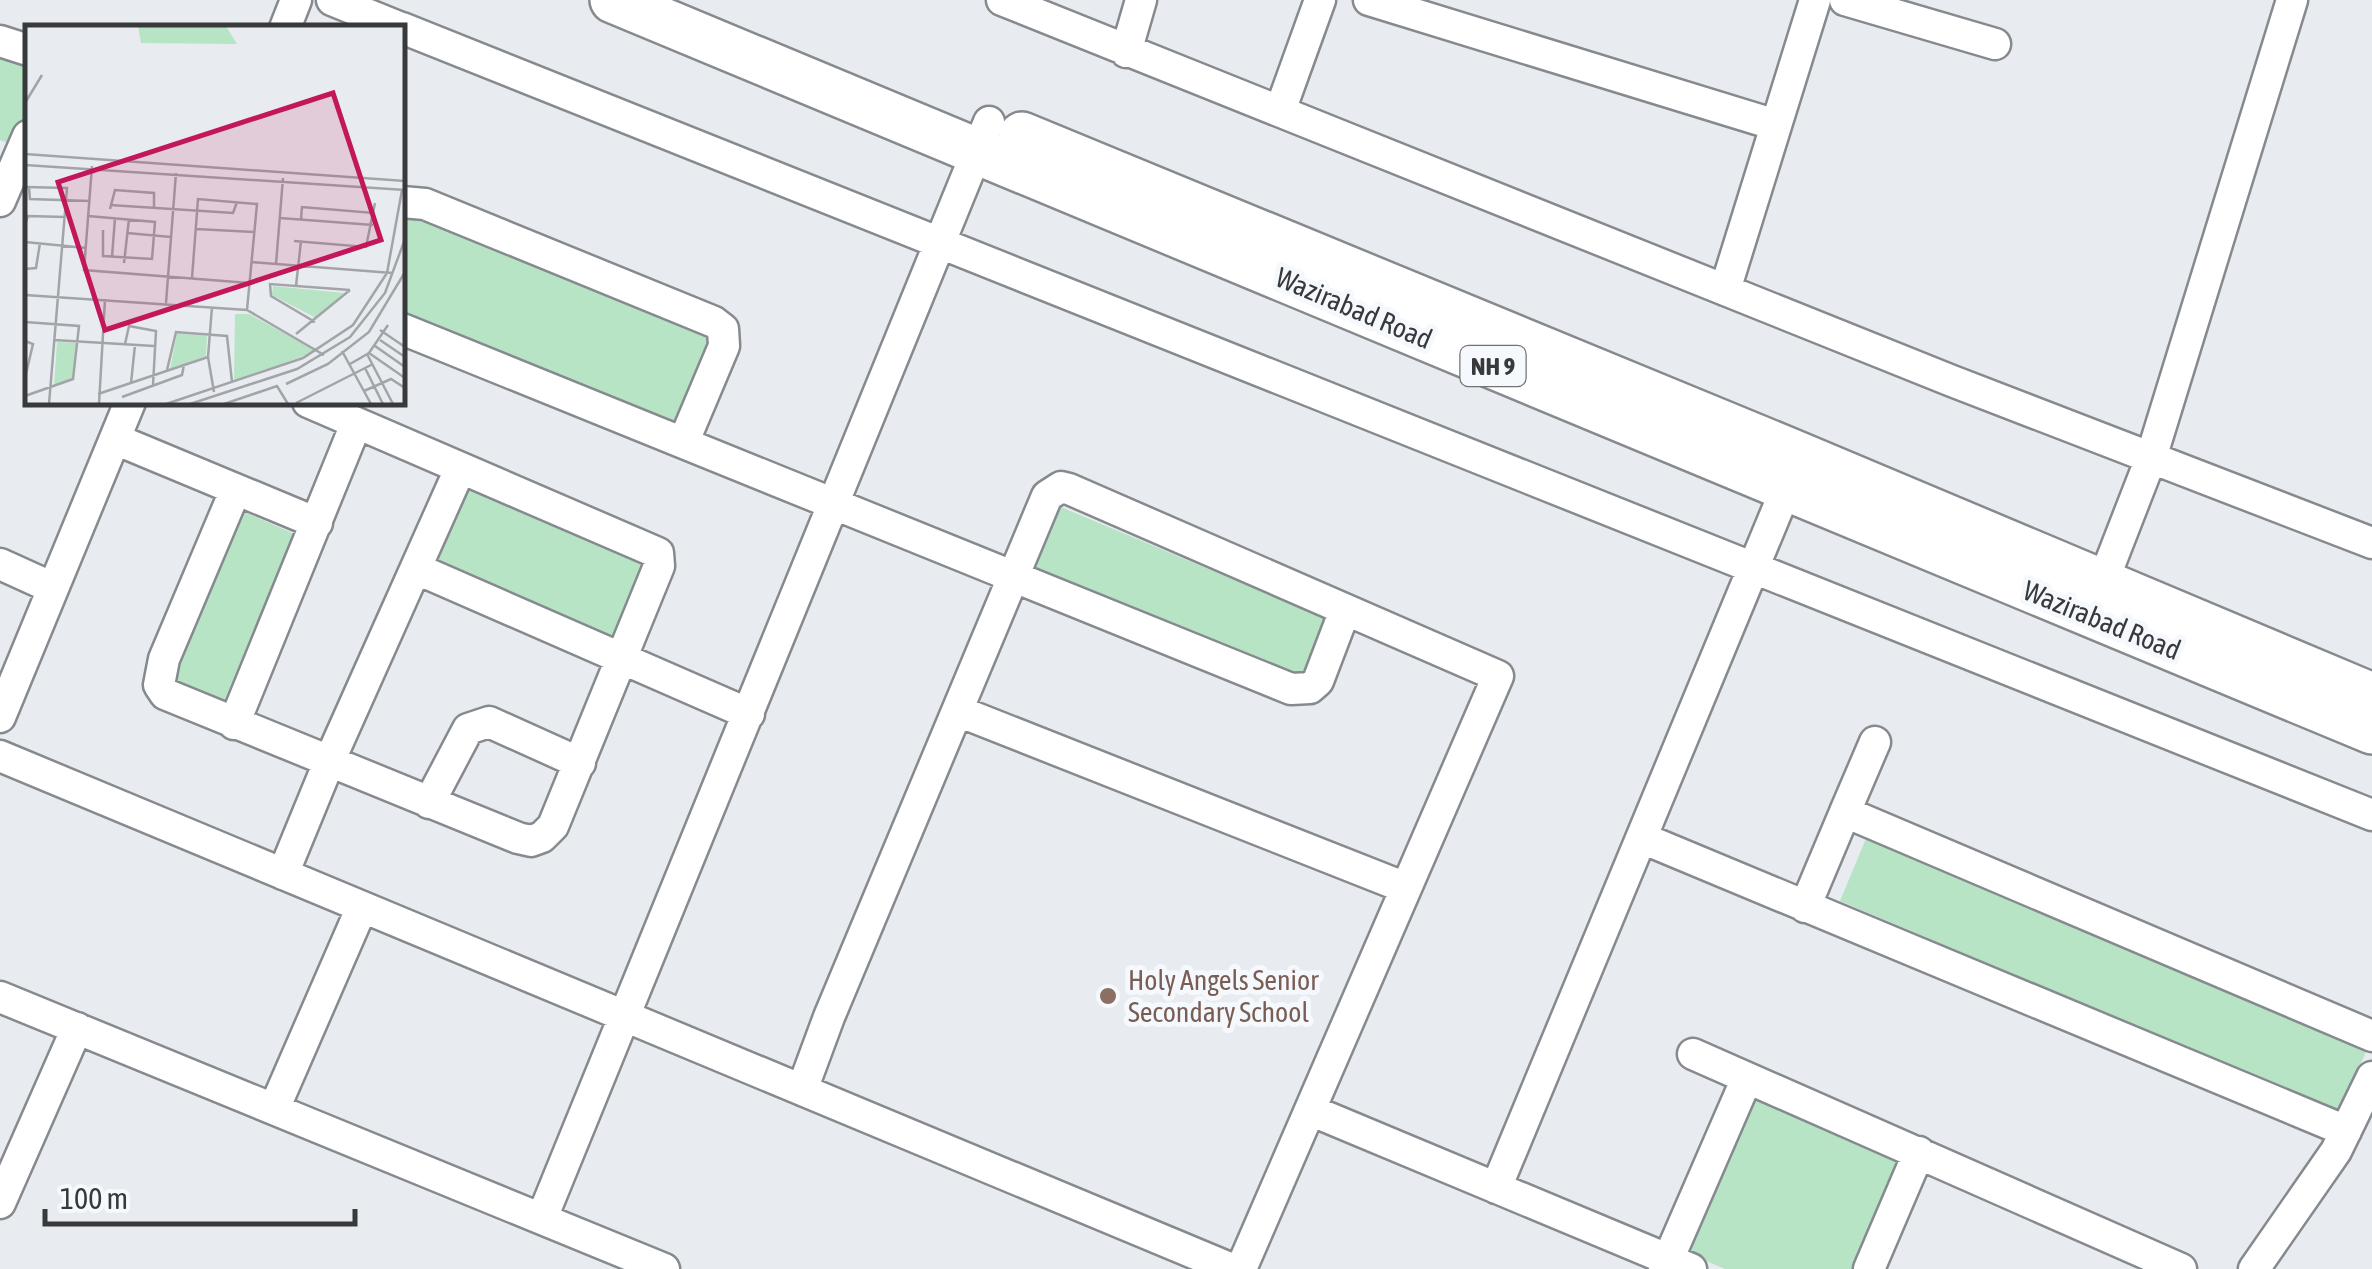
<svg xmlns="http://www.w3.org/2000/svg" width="2372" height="1269" font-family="'Asap Condensed',sans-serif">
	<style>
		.green { fill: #b6e4c4 }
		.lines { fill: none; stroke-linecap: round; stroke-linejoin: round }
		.minor-casing { stroke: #868a8e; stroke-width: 35 }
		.highway-casing { stroke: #868a8e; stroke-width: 50 }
		.minor { stroke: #fff; stroke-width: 30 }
		.highway { stroke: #fff; stroke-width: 45 }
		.education-dot { fill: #8d6e63; stroke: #f5f9fd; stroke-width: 4 }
		.labels { text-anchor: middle; stroke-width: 10; stroke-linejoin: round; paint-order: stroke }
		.shield { fill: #f5f9fd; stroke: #717375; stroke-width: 2.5 }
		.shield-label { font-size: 25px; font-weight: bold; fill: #38393b }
		.street-label { font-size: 28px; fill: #38393b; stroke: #f5f9fd }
		.education-label { font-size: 28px; fill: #785e54; stroke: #f5f9fd; text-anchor: start }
		.inset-road { fill: none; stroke: #a2a4a8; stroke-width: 2.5 }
		.view { fill: #c2185b; fill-opacity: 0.15; stroke: #c2185b; stroke-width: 5 }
		.inset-edge { fill: none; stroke: #38393b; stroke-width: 5 }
	</style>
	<rect width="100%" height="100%" fill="#e8ecf0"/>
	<!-- green -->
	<path class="green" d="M0,55L27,64L28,142L24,149L0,140Z
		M407,211L721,341L685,429L403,313L402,222Z
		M471,483L660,564L624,648L435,567Z
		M1061,507L1337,623L1310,687L1034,572Z
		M240,510L306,539L232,710L165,681Z
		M1867,836L2368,1047L2340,1112L1840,901Z
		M1752,1094L1901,1159L1852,1269H1725L1683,1251Z"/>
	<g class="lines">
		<!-- minor casing -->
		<g class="minor-casing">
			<path id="minor" d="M332,0L401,28
				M1002,0L1952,381L2372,543
				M1369,0L1776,125
				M1845,0L1995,44
				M285,28L296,0
				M402,28L2372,815
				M0,41L28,50
				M1126,52L1141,0
				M1280,111L1320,0
				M0,201L28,136
				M402,202L425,204L714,322L723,329L724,346L684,441
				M1725,290L1815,0
				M402,329L1291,689L1310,688L1318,681L1345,610
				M115,439L317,523
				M235,491L164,659L159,685L165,694L518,838L531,841L542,837L553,826L659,566L658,553L308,402
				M0,564L53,588
				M417,569L749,714
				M2102,584L2151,458L2292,0
				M958,711L1406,888
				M0,717L130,402
				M234,724L356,424
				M0,756L1232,1269
				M429,803L468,729L489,722L580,763
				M1845,812L1875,742
				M1642,838L2346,1131
				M283,874L329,762L460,469
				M1805,907L1845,812L2372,1036
				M0,997L664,1269
				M1693,1054L2181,1269
				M802,1090L829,1017L1047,496L1061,487L1069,489L1498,676L1241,1269
				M274,1109L362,907
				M1310,1110L1691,1269
				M1496,1188L1786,489
				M0,1203L77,1028
				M542,1218L989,122
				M1664,1269L1747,1078
				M1869,1269L1919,1152
				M2254,1269L2336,1151L2372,1077"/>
		</g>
		<!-- highway casing -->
		<g class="highway-casing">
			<path id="highway" d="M613,0L2372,731
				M1022,135L1799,455L2372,696"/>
		</g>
		<!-- minor -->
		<use href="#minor" class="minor"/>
		<!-- highway -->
		<use href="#highway" class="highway"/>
	</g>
	<!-- markers -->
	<circle class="education-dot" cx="1108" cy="996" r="10"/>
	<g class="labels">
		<!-- shield labels -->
		<rect class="shield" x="1460.5" y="346" width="65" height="40" rx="8"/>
		<g class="shield-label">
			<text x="1493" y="375">NH 9</text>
		</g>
		<!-- street labels -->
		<g class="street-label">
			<text transform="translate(1354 308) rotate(23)" y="10">Wazirabad Road</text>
			<text transform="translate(2102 620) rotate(22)" y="10">Wazirabad Road</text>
		</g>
		<!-- education labels -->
		<g class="education-label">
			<text x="1128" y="990">Holy Angels Senior<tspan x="1128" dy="32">Secondary School</tspan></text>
		</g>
	</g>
	<!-- overview -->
	<g transform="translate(25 25)">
		<rect width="380" height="380" fill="#e8ecf0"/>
		<path d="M113,1H201L212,19L116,18ZM248,261L319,268L291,293L247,270ZM210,289H224L291,326L209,357ZM152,308L182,311L181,331L145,344ZM32,317L52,318L48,355L29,362Z" fill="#b6e4c4"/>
		<path class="inset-road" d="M0,78L17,50M0,129L380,156M0,140L380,165M67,141L59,245L224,258M0,162L42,163L24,379M4,162L5,174L65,176M85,180L208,188L212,177M85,184L90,165L129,168V183M63,191L130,197L127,234L78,231V205M255,193L348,200M276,194L277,182L349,188M0,200L3,191L39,192M171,204L229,207M102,208L146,212M269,216L341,222L350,178M0,217L61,223M87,232L90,193M227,237L367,248M99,238L104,194M251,239L258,153M0,244L11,243L15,218M167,253L173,174L232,179L222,285M271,261L276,216M0,270L222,285L299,330M141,278L151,148M187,282L183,332L189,367M0,297L54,301L48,354L0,371M290,297L246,271L245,259L325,265M355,305L380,322M271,309L325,265M29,315L129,321M355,315L380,332M0,316L8,319L0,353M100,319L104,301L131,306L128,360M350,321L380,342M317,326L346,379M344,328L380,353M342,329L368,379M325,339L344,328L363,300M340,343L358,379M142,345L151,307L202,311L207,357M106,358L110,320M261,359L303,339L344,307L380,247M339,366L366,354L380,363M73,369L183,332M97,372L157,350L159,340M271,378L348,339M74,379L80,274M141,379L278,333L328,300L362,248L377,165M165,379L272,344L325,312L360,268L380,214M199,379L252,361L263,379"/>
		<path class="view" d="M308,68L356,215L80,305L33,157Z"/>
		<rect width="380" height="380" class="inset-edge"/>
	</g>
	<!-- scale -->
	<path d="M45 1209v15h310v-15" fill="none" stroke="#38393b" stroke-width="5"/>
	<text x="60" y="1209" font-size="30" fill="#38393b" stroke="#f5f9fd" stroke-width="8" paint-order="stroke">100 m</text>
</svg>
